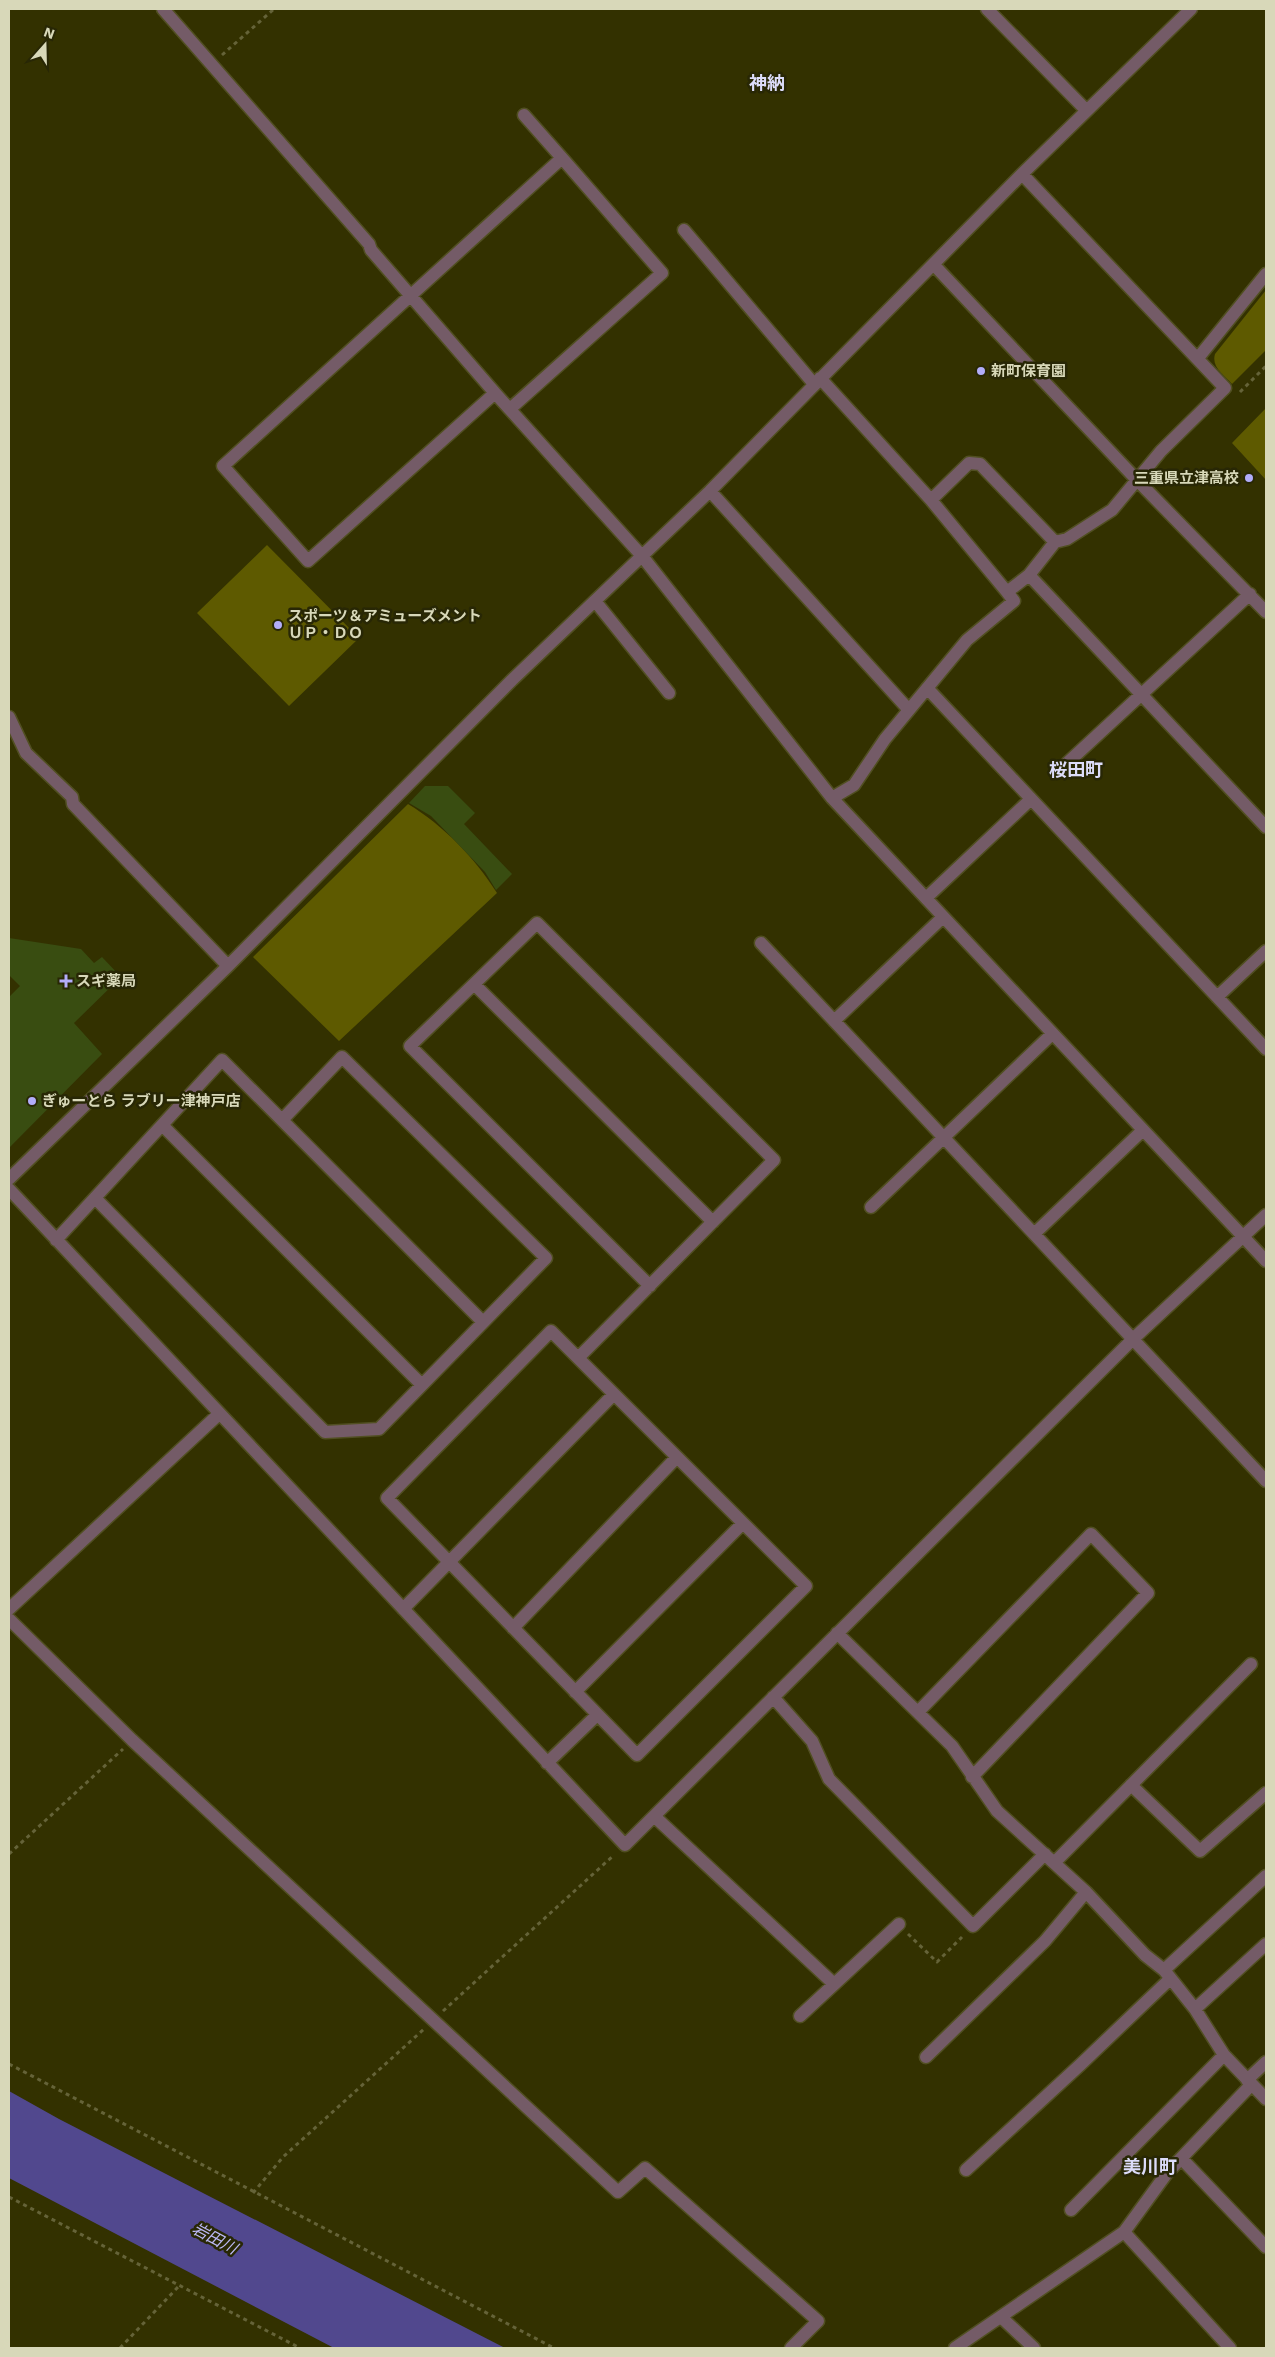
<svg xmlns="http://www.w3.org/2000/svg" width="1275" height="2357" font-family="'Work Sans','Noto Sans JP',sans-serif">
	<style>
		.green { fill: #5e5a00 }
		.water { fill: #51488e }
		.building { fill: #394d11 }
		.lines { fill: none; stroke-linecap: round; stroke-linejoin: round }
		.minor-casing { stroke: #514f21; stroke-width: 15 }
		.path { stroke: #656338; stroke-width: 3; stroke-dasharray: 4 4; stroke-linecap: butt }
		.minor { stroke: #745b67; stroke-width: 12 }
		.poi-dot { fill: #b2adf9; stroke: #282705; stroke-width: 2 }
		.labels { text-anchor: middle; stroke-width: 5; stroke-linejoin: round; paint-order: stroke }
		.poi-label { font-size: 15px; font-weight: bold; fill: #d8d8b9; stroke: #282705; text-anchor: start }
		.water-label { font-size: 16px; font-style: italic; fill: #bbb8f4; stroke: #282705 }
		.quarter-label { font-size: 18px; font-weight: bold; fill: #dcdcf9; stroke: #282705 }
	</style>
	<rect width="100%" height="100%" fill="#333100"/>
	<!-- green -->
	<path class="green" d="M1266,290V350L1232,384C1224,375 1211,367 1215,354Z
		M1266,408V480L1232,443Z
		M267,545L359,638L289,706L197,613Z
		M408,804C443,825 475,858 497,893L339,1041L253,957Z"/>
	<!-- water -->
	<path class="water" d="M9,2091L59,2119L505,2348H334L9,2178Z"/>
	<!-- building -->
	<path class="building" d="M425,786H448L475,813L464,824L512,874L496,890L485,872L431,816L409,803Z
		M9,938L81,949L94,963L102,957L121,977L74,1023L102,1054L9,1148V997L20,986L9,975Z"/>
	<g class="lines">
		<!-- minor casing -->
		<g class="minor-casing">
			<path id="minor" d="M163,9L369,244L371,250L495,393L642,556L832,798L1266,1261
				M987,9L1086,110
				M524,115L562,158
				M684,230L814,384
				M934,265L1136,479L1266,612
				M1198,358L1266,274
				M820,378L931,500L1007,592L1029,575L1055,542L1067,539L1112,510L1161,451L1225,388L1022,174
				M495,393L308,561L223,466L562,158L662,273L511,408
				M710,491L909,710
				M931,500L969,463L980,464L1055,542
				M1029,575L1266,827
				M595,601L669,693
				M927,688L1266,1049
				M9,717L26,753L72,797L73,804L228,966
				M1064,766L1250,594
				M832,798L854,785L885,739L967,640L1014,601L1007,592
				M926,898L1031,799
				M761,943L1266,1481
				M474,984L713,1222
				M1217,997L1266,951
				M834,1021L943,917
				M163,1126L422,1385
				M9,1179L228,966L512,680L710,491L1022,174L1191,9
				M9,1189L625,1845L1133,1339L1266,1215
				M96,1199L325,1432L379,1429L546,1258L342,1057L282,1120
				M871,1207L1052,1034
				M1034,1234L1143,1130
				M56,1240L222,1060L483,1322
				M551,1331L806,1586L637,1755L387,1498Z
				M578,1358C643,1292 709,1226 774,1160L537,923L410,1046L650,1286
				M9,1609L219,1414
				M403,1609L614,1394
				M9,1619L132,1740L618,2192L645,2168L818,2321L791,2348
				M513,1628L677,1457
				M837,1633L952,1746L997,1811L1086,1892L1145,1955L1164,1970L1195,2009L1224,2055L1266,2099
				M575,1692L743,1523
				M773,1697L812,1741L829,1779L973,1926L1045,1854
				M918,1712L1091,1534L1148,1593L972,1777
				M547,1763L597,1715
				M1131,1785L1200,1851L1266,1793
				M654,1816L834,1984
				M1055,1862L1251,1664
				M1164,1970L1266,1876
				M1195,2009L1266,1944
				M800,2016L899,1924
				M926,2057L1045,1941L1086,1892
				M1247,2080L1266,2062
				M1181,2158L1266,2247
				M966,2170L1080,2065L1170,1979
				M1071,2210L1224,2055
				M1124,2232L1230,2348
				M1001,2317L1034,2348
				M955,2348L1124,2232L1167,2173L1251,2085"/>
		</g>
		<!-- path -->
		<path class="path" d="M222,55L274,9
			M1240,392L1266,366
			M9,1854L123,1749
			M908,1934L937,1962L962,1937
			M443,2011L614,1855
			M9,2064L554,2348
			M253,2193L283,2157L424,2029
			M9,2197L300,2348
			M120,2348L179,2286"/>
		<!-- minor -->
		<use href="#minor" class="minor"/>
	</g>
	<!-- markers -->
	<g class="poi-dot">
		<circle cx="981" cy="371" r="5"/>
		<circle cx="1249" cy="478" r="5"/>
		<circle cx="278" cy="625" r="5"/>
		<path d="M63.5 973.5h5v5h5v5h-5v5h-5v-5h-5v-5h5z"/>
		<circle cx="32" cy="1101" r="5"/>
	</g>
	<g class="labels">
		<!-- poi labels -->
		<g class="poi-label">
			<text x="991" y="376">新町保育園</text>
			<text x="1239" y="483" text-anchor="end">三重県立津高校</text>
			<text x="288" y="621">スポーツ＆アミューズメント<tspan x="288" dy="17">ＵＰ・ＤＯ</tspan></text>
			<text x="76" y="986">スギ薬局</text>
			<text x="42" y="1106">ぎゅーとら ラブリー津神戸店</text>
		</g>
		<!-- water labels -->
		<g class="water-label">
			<text transform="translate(215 2238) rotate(28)" y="6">岩田川</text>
		</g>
		<!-- quarter labels -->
		<g class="quarter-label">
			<text x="767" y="89">神納</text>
			<text x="1076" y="776">桜田町</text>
			<text x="1150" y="2173">美川町</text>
		</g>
	</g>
	<!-- border -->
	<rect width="1275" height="2357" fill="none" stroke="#d8d8b9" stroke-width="20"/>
	<!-- north arrow -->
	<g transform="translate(45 45) rotate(20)" stroke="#282705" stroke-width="4" paint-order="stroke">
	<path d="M0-4L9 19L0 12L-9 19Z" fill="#d8d8b9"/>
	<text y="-8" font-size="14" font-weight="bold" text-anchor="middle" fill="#d8d8b9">N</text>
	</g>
</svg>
